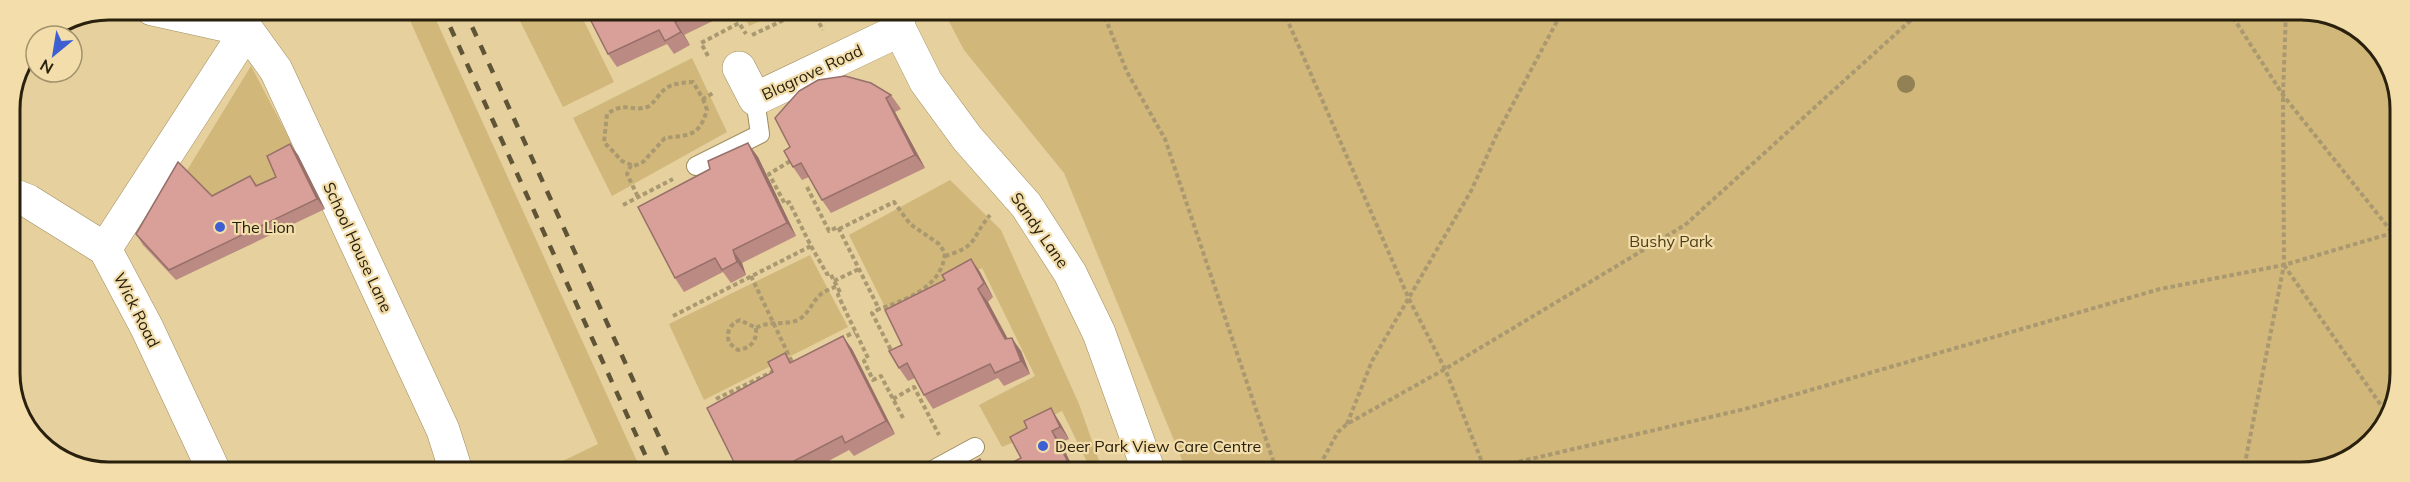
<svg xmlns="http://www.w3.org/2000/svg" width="2410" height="482" font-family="Mulish,sans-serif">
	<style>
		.green { fill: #d1b77a }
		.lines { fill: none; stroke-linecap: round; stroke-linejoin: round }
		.lane-casing { stroke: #a08d5d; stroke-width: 20 }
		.street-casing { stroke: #a08d5d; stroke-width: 34 }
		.secondary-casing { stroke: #a08d5d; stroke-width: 34 }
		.path { stroke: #aa9970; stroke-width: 4; stroke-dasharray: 4.5 3; stroke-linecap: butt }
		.lane { stroke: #fff; stroke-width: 18 }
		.street { stroke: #fff; stroke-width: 33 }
		.secondary { stroke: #fff; stroke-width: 33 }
		.rail { stroke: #605437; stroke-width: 4.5; stroke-dasharray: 10 10; stroke-linecap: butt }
		.tree { fill: #928155 }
		.wall { fill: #ba8a83 }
		.shaded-wall { fill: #97706a }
		.building { fill: #d8a098; stroke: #97706a; stroke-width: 1.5 }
		.poi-dot { fill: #3e5fd1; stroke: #f2ddab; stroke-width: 2 }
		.labels { text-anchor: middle; stroke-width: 4.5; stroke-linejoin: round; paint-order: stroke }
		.street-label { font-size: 16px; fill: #29210d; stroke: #f2ddab }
		.poi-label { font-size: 16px; fill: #29210d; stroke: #f2ddab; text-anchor: start }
		.park-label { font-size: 16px; fill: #4f401a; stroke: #f2ddab }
		.rim { fill: none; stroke: #29210d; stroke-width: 3 }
	</style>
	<rect width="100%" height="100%" fill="#e5d09e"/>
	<!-- green -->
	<path class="green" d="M405,9H431L642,472L542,471L598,444Z
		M514,9H578L614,82L563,107Z
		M742,10H786L749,26Z
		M943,10L2321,11L2372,38L2399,88V393L2367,448L2308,473L1187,472L1064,173L964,50Z
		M692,58L727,132L612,196L573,118Z
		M251,66L298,155L284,188L220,207L186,172Z
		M950,180L1001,230L1079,404L1103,472H1092L1062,411L1024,430L1026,437L1002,447L979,405L1035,376L982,268L945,287L891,319L849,235Z
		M810,255L848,327L704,400L669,324Z"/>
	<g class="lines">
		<!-- lane casing -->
		<g class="lane-casing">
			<path id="lane" d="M696,166L760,134L755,99
				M929,472L975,447"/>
		</g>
		<!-- street casing -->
		<g class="street-casing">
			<path id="street" d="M152,9L247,30L276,70L443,430L456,471
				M739,68L755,99L900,30
				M10,194L28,201L105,249L147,328L214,471
				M105,249L247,30"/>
		</g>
		<!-- secondary casing -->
		<g class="secondary-casing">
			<path id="secondary" d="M895,10L900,30L926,82L967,138L1026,205L1070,273L1099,333L1149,472"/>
		</g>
		<!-- path -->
		<path class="path" d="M812,10L823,30
			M1102,10L1127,72L1165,139L1277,472
			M1283,10L1409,299L1445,369L1486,472
			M2229,11L2283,95L2399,241
			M752,35L805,10
			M708,56L701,43L739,23L746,34
			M703,99L707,110C699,137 689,135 665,138L643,162L634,166L622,161L604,142L607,114C625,101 631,112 647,107C652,105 653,102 657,98C666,84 677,83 693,82L703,99L713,93
			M631,165L627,174L638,197
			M807,187L829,231L838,227L879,309L872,313L893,354
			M623,205L673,179
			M839,229L894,202L910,224L939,244L945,253C942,287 908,299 879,309
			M811,246L827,274L830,273L841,294L838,295L868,358L864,361L873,380L881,376L903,418
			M945,256C979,246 970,239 990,215
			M2284,265L2387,414
			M751,276L792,362
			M834,281L859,269
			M673,316L811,246L789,202L785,204L769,174L792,160
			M756,328C757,341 751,348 738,350L729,343C726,331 730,324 740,320L756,328C769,320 784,326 798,320C809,314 812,302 820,295C824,291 831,289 837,286
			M840,339L855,332
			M716,399L776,370
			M893,399L914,387L939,435
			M1347,424L1372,361L1471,191L1497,134L1563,10
			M1316,472L1338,432L1347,424L1445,369L1685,225L1921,11
			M1475,472L1745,409L2160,289L2284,265L2399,231
			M2243,473L2284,265L2283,95L2286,11"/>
		<!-- lane -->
		<use href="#lane" class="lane"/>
		<!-- street -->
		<use href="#street" class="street"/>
		<!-- secondary -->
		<use href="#secondary" class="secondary"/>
		<!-- rail -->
		<path class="rail" d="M442,9L653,472
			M464,9L675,472"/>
	</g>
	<!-- trees -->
	<circle class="tree" cx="1906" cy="84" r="9"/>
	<!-- wall -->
	<path class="wall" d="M585,9L729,10L721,17L684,35L690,45L674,54L667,44L617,67L608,54Z
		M891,95L901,109L895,112L925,168L831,213L822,200L809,177L802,180L793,167L790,147Z
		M290,144L298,155L325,209L176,280L143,245L136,234L250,176L257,185L276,177Z
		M758,157L796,236L742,263L746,275L731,283L723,272L684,292L675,278Z
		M971,259L980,272L993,297L988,302L1007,339L1021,351L1030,374L1004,386L998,378L933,409L924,395L915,378L908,381L899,368L902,345L945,280Z
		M852,349L895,434L854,456L849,450L808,472H739L773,372L785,353L792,362Z
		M1059,421L1069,439L1061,443L1075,472H993L1021,458Z"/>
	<!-- shaded-wall -->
	<path class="shaded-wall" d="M675,22L684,35L690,45L681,32Z
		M886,98L895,112L925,168L915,155Z
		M748,143L758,157L796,236L787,223Z
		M290,144L298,155L325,209L317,199Z
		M733,250L742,263L746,275L737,262Z
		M971,259L980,272L993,297L984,283Z
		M978,289L988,302L1015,352L1005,339Z
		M843,336L852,349L895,434L886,421Z
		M1012,338L1021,351L1030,374L1021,361Z
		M1051,408L1059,421L1069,439L1060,427Z
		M1052,431L1061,443L1075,472H1073Z"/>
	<!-- building -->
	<path class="building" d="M585,9H700L675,22L681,32L665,41L659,30L608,54Z
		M845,76L871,83L891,95L886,98L915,155L822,200L801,163L793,167L784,151L790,147L775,118L799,91L818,80Z
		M748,143L787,223L733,250L737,262L722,270L715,258L675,278L638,207L710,169L708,161Z
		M290,144L317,199L169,270L136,234L178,162L212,196L250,176L256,186L276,177L267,156Z
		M971,259L984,283L978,289L1005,339L1012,338L1021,361L995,373L990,364L924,395L907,363L899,368L889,351L902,345L885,310L945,280L942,275Z
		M843,336L886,421L845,443L842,436L773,472H739L707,408L773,372L768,362L785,353L790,363Z
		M1051,408L1060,427L1052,431L1073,472H993L1021,458L1010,437L1027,428L1024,421Z
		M980,459L986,472H954Z"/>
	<!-- markers -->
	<g class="poi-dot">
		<circle cx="220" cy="227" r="6"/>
		<circle cx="1043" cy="446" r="6"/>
	</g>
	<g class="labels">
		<!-- street labels -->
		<g class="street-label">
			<text transform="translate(812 72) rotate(-25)" y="6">Blagrove Road</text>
			<text transform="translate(1040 230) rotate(55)" y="6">Sandy Lane</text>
			<text transform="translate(358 247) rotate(65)" y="6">School House Lane</text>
			<text transform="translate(137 310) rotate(63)" y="6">Wick Road</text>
		</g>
		<!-- poi labels -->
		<g class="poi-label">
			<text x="232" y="233">The Lion</text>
			<text x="1055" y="452">Deer Park View Care Centre</text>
		</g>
		<!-- park labels -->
		<g class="park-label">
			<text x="1671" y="247">Bushy Park</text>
		</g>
	</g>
	<!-- crop -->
	<path d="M0 0H2410V482H0ZM109 20H2301A89 89 0 0 1 2390 109V373A89 89 0 0 1 2301 462H109A89 89 0 0 1 20 373V109A89 89 0 0 1 109 20Z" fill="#f2ddab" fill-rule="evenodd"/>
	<path class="rim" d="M109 20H2301A89 89 0 0 1 2390 109V373A89 89 0 0 1 2301 462H109A89 89 0 0 1 20 373V109A89 89 0 0 1 109 20Z"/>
	<!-- north arrow -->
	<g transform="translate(54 54) rotate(210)"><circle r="28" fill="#f2ddab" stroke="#a2926c" stroke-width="1.5"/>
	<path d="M0-4.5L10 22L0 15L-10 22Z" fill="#3e5fd1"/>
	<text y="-9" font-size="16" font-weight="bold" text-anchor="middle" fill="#29210d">N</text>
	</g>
</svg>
